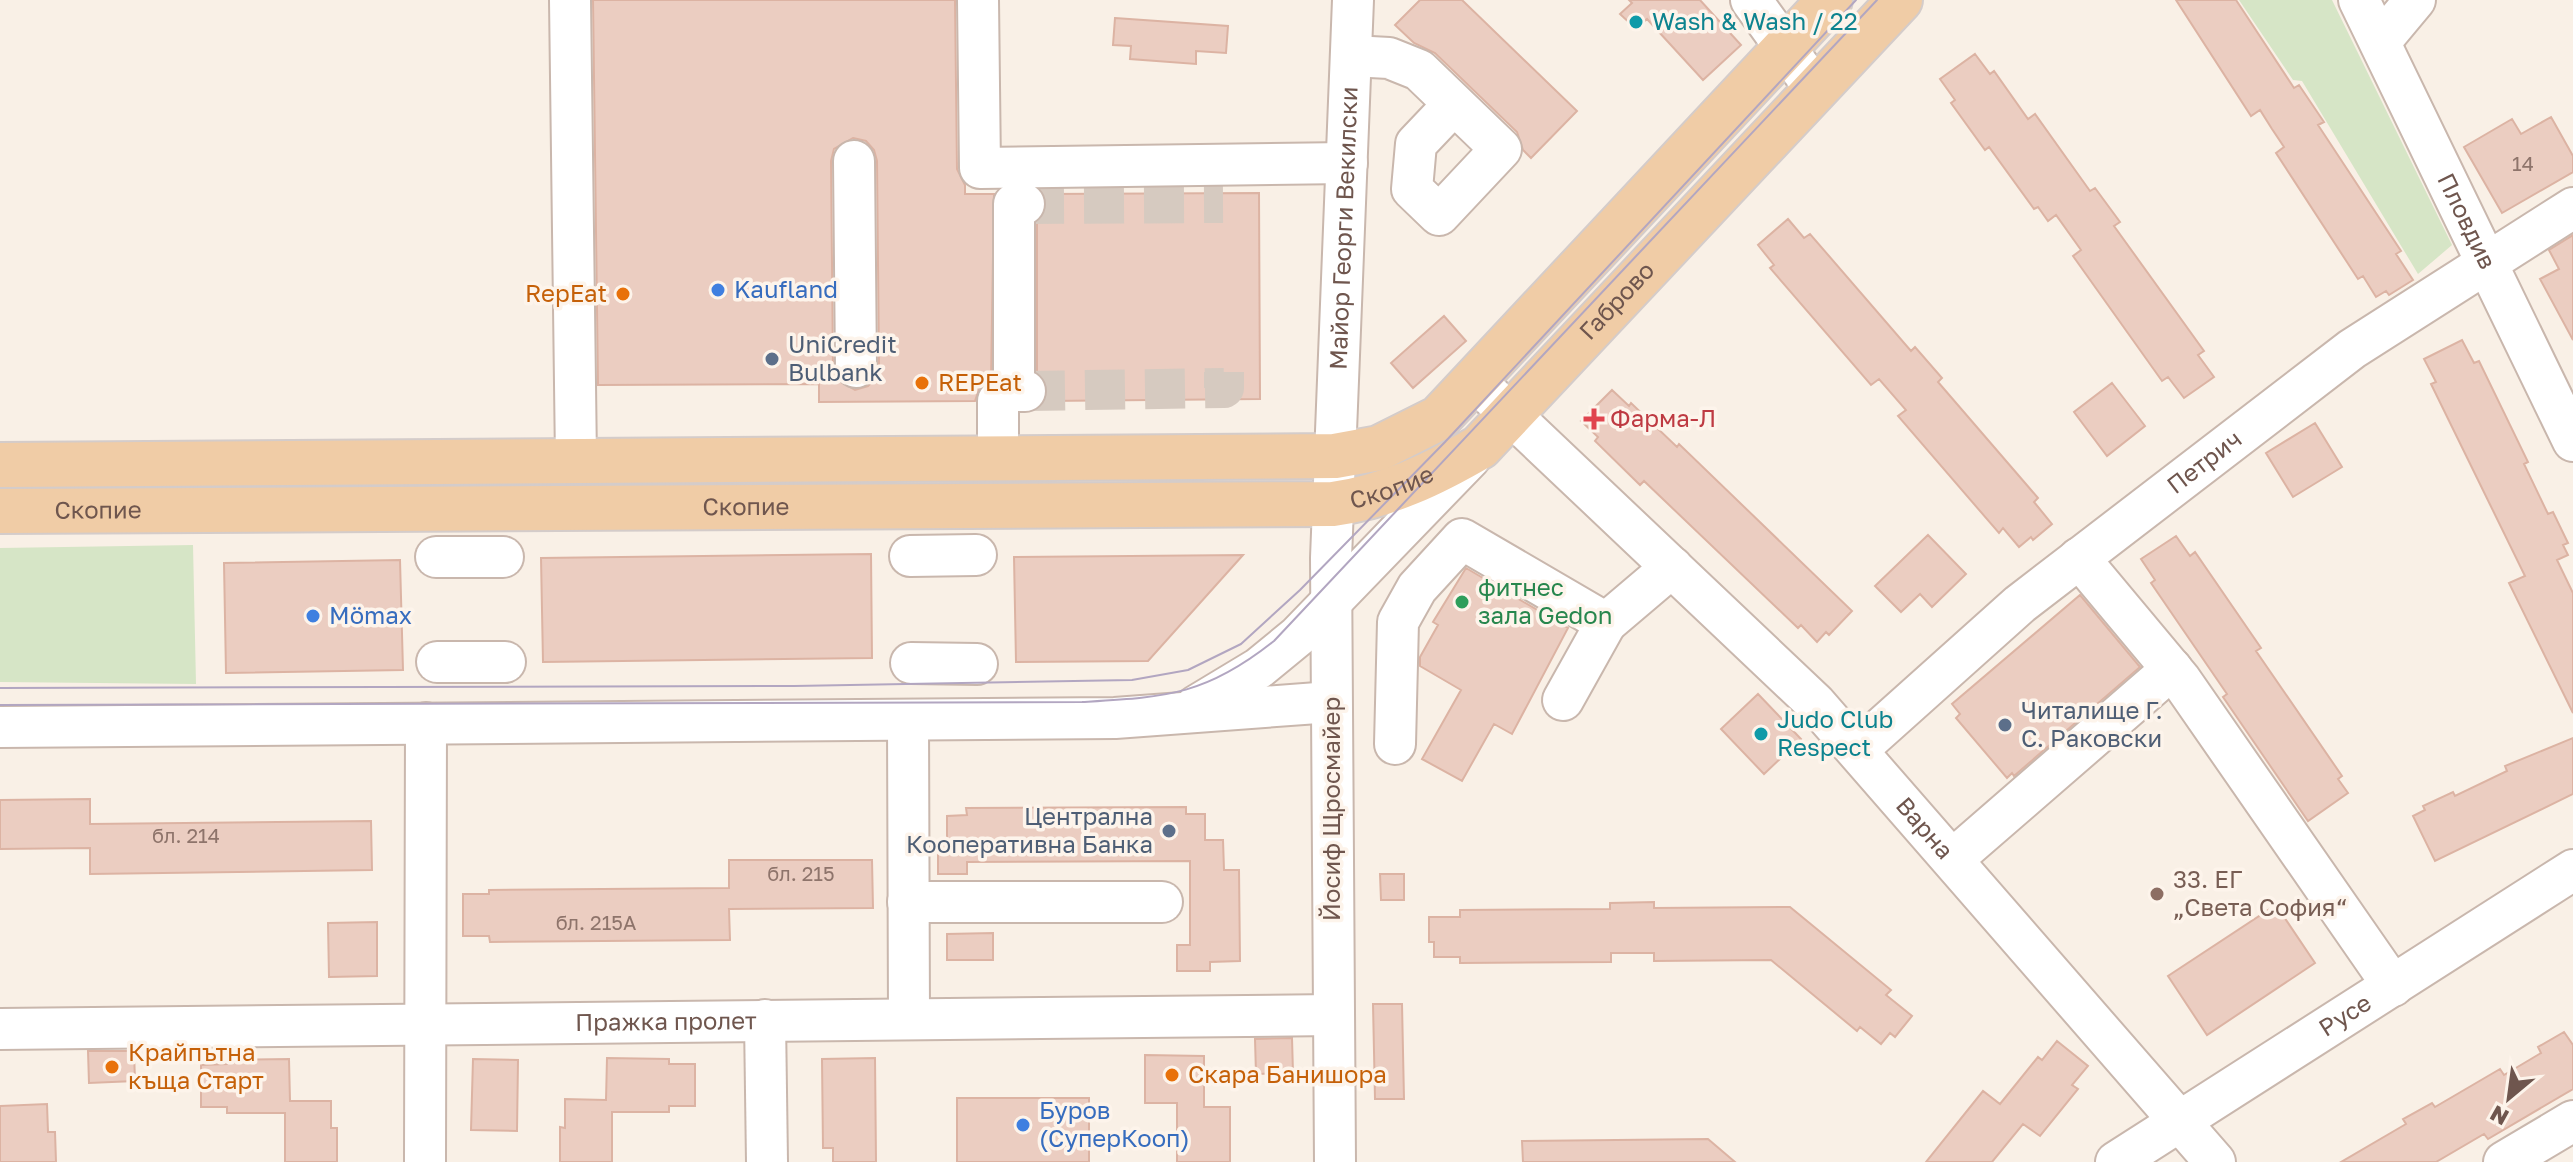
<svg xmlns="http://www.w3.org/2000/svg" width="2573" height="1162" font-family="'Golos Text',sans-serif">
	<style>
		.green { fill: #d6e5c6 }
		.building { fill: #ebcdc1; stroke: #dcb3a3; stroke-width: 2; fill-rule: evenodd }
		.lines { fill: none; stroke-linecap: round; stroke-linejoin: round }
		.minor-tunnel { stroke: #d6cac0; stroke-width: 40; stroke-dasharray: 40 20; stroke-linecap: butt }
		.minor-casing { stroke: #c9b7ad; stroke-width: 44 }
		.major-casing { stroke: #d4ccca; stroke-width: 48 }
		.minor { stroke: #fff; stroke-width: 40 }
		.major { stroke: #f0cca6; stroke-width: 44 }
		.tram { stroke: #b2a6c1; stroke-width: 2 }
		.culture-dot { fill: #0f9aa8; stroke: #fdf4eb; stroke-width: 3 }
		.shop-dot { fill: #3f7fe0; stroke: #fdf4eb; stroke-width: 3 }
		.food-dot { fill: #e8710a; stroke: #fdf4eb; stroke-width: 3 }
		.service-dot { fill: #5c6f8a; stroke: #fdf4eb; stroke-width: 3 }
		.health-dot { fill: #e0444e; stroke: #fdf4eb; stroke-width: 3 }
		.leisure-dot { fill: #2e9e5b; stroke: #fdf4eb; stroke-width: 3 }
		.education-dot { fill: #8d6e63; stroke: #fdf4eb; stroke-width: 3 }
		.labels { text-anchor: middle; stroke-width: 7; stroke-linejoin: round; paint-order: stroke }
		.number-label { font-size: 20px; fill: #8e746b }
		.culture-label { font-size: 24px; fill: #0d838f; stroke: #fdf4eb; text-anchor: start }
		.street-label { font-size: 24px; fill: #6f564e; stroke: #fdf4eb }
		.shop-label { font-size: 24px; fill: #366cbe; stroke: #fdf4eb; text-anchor: start }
		.food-label { font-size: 24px; fill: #c56008; stroke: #fdf4eb; text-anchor: start }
		.service-label { font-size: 24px; fill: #4e5e75; stroke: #fdf4eb; text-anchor: start }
		.health-label { font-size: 24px; fill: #be3a42; stroke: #fdf4eb; text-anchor: start }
		.leisure-label { font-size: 24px; fill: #27864d; stroke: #fdf4eb; text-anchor: start }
		.education-label { font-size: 24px; fill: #785e54; stroke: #fdf4eb; text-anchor: start }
	</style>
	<rect width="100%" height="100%" fill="#f9f0e6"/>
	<!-- green -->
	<path class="green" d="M2239,0H2332L2452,245L2418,274L2302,81L2293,80Z
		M193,545L196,684L0,682V548Z"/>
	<!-- building -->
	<path class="building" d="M593,0H955L957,169L965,185V194H994L991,380L979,389L975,401L819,402V384L598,385ZM853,138L866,141L874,150L877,161L879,367L876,378L868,386L855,390L837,379L833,367L831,161L834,149Z
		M1420,0H1462L1577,111L1531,158L1523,150L1517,132L1435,53L1414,43L1395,25Z
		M1629,0H1700L1741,45L1703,80L1647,19L1636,29L1620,14L1632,3Z
		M2176,0H2236L2294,88L2299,85L2324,122L2318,125L2401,251L2396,254L2413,280L2389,295L2386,291L2376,297L2363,276L2358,279L2276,153L2284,147L2272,129L2260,110L2251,116Z
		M1115,18L1228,26L1226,53L1196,51V64L1130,59L1131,46L1113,45Z
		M1975,54L1990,74L1994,71L2028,119L2035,114L2090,191L2095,188L2120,222L2114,226L2204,351L2198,355L2214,377L2184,398L2168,377L2162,381L2073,256L2081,250L2056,215L2048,221L2038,207L2034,209L1989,147L1985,150L1951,103L1955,100L1940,79Z
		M2551,117L2573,156V172L2502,213L2464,147L2512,119L2521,134Z
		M1259,193L1260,399L1046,401L1045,380L1037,371V223L1047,205L1044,194Z
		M1788,219L1804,238L1810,234L1911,351L1915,347L1942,378L1938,382L2038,498L2034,502L2052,524L2033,540L2031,537L2019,547L2003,528L1999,533L1898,416L1906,410L1879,379L1871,385L1770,268L1774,265L1758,245Z
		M2573,235V340L2540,279L2559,269L2549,250Z
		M1444,316L1466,341L1413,388L1391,363Z
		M2462,340L2474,363L2479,361L2528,462L2524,464L2548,514L2553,512L2568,543L2563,545L2568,555L2557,560L2573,593V713L2509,583L2525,576L2431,384L2436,382L2424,359Z
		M2112,383L2145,426L2107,456L2074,412Z
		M1612,390L1629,406L1631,403L1677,447L1679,444L1852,611L1829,635L1826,632L1817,642L1801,625L1798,628L1644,481L1640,485L1595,441L1598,437L1581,421Z
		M2315,423L2342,467L2293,497L2266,453Z
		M1928,535L1966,574L1932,607L1920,594L1901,612L1875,586Z
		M2176,536L2190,556L2195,552L2261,648L2256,651L2342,776L2338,779L2348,793L2308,821L2223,697L2227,694L2151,583L2155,580L2141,559Z
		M871,554L872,658L543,662L541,558Z
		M1243,555L1148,661L1016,662L1014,557Z
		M400,560L403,670L226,673L224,563Z
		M1466,568L1568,628L1512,734L1494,724L1462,781L1422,759L1461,690L1420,666V657L1438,625L1433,622Z
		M2080,595L2140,667L2014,776L2012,773L2007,778L1956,718L1960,714L1952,704Z
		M1758,694L1801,739L1764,774L1721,729Z
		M2573,738V794L2435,861L2413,816L2425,810L2423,806L2453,792L2455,796L2507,771L2505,766Z
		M90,799V824L371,821L372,870L90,874V848L0,849V800Z
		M1186,807V814H1205V840H1223L1224,870H1239L1240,961L1210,962V971H1177V945H1190V861L967,862V874H938V842H947V816L967,815L966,808Z
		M729,860H872L873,908L729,909L730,940L490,942L489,936H463V894H489V890L729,888Z
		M1380,874H1404V900H1381Z
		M1654,902V908L1790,907L1891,990L1886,995L1912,1016L1895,1037L1890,1033L1881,1044L1860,1027L1857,1031L1771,960L1654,961V953H1611V962L1460,963V957H1434V942H1429V917H1460V910L1610,909V903Z
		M2276,905L2315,963L2207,1035L2168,976Z
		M377,922V976L329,977L328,923Z
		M993,933V960H947V934Z
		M1373,1004H1402L1404,1099H1375Z
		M2564,1032L2573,1045V1089L2488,1139L2484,1134L2436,1162H2341L2406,1124L2403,1119L2432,1103L2435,1107L2500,1069L2504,1075L2541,1053L2538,1047Z
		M1292,1038L1293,1073L1256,1074L1255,1039Z
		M2057,1041L2088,1066L2072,1085L2078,1089L2040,1136L2023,1124L1992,1162H1926L1983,1091L2000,1104L2038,1057L2042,1060Z
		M88,1051H134L135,1081L89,1083Z
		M1145,1055L1204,1056V1107H1230V1162H1177V1103H1145Z
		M607,1058L669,1059V1064H695V1106H669V1112H612V1162H560V1127L565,1128V1099L606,1100Z
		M875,1058L876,1162H833V1148H823L822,1059Z
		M289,1059L290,1101H331V1128H337V1162H285V1113H227V1107H201V1065L227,1064V1060Z
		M473,1059L518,1060L517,1131L471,1130Z
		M957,1098H1089V1162H957Z
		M47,1104L48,1132H55L56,1162H0V1106Z
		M1708,1139L1735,1162H1523L1522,1141Z"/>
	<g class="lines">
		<!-- minor-tunnel -->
		<path class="minor-tunnel" d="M1024,204L1223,203
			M1025,391L1224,388V372"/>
		<!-- minor casing -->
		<g class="minor-casing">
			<g id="minor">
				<path d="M570,0L576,460"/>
				<path d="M978,0L980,168L1347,163"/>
				<path d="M1751,0L1816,90"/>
				<path id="s1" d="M2359,0L2573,441"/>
				<path d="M2380,42L2415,0"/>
				<path d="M1352,56L1389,58L1419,70L1501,149L1439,215L1412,189L1416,144L1454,104"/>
				<path d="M854,161L856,367"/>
				<path d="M1024,204H1014V391H1025"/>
				<path id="s2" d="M1474,380L1815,703L2215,1162"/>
				<path d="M998,401V456"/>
				<path d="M910,556L976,555"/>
				<path d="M436,557H503"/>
				<path d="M2079,558L2180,679L2393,986"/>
				<path d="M437,662H505"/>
				<path d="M911,663L977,664"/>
				<path d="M1563,700L1606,623"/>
				<path d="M1196,706L1259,668L1298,636L1470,458"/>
				<path d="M908,720L909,1019"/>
				<path d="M0,727L1115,718L1331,702"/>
				<path d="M1395,744L1398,622L1417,588L1462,539L1606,623L1672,567"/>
				<path id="s3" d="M1858,749L2020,604L2352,349L2573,208"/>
				<path d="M1953,859L2172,669"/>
				<path d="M908,902H1162"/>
				<path d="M765,1020L767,1162"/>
				<path id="s4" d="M0,1029L1334,1015"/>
				<path d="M425,1162L426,723"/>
				<path id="s5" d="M1335,1162L1331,558L1353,0"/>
				<path id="s6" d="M2116,1162L2573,870"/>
				<path d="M2504,1162L2573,1121"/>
			</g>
		</g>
		<!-- major casing -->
		<g class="major-casing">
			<g id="major">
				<path d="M0,465L1335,456L1379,448L1439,418L1830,0"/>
				<path id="s7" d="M0,511L1333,504C1388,496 1432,475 1480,447L1900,0"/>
			</g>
		</g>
		<!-- minor -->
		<use href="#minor" class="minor"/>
		<!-- major -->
		<use href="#major" class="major"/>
		<!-- tram -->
		<path class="tram" d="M0,688L794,686L1132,680L1188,670L1241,644L1300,590L1445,442L1856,0
			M0,705L1082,702C1166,697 1205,696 1274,641L1877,0"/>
	</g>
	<!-- markers -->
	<g class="culture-dot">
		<circle cx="1636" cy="22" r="8"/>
		<circle cx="1761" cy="734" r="8"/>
	</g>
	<g class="shop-dot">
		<circle cx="718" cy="290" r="8"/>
		<circle cx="313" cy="616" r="8"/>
		<circle cx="1023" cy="1125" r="8"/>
	</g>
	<g class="food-dot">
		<circle cx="623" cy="294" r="8"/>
		<circle cx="922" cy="383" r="8"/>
		<circle cx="112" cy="1067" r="8"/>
		<circle cx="1172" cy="1075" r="8"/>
	</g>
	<g class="service-dot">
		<circle cx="772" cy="359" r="8"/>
		<circle cx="2005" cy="725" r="8"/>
		<circle cx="1169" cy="831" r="8"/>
	</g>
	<path class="health-dot" d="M1590 407h8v8h8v8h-8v8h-8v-8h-8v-8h8z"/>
	<circle class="leisure-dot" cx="1462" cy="602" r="8"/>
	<circle class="education-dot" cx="2157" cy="894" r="8"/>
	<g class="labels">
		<!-- number labels -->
		<g class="number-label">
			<text x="2523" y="171">14</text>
			<text x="186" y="843">бл. 214</text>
			<text x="801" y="881">бл. 215</text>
			<text x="596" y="930">бл. 215А</text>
		</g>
		<!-- culture labels -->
		<g class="culture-label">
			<text x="1652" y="30">Wash &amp; Wash / 22</text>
			<text x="1777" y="728">Judo Club<tspan x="1777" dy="28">Respect</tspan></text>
		</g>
		<!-- street labels -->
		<g class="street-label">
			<text dy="8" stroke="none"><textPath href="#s1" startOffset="246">Пловдив</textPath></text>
			<text dy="8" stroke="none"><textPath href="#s5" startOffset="934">Майор Георги Векилски</textPath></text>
			<text dy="8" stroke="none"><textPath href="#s7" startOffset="1692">Габрово</textPath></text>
			<text dy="8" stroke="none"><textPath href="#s3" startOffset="450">Петрич</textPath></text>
			<text dy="8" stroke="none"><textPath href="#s7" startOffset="1394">Скопие</textPath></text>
			<text dy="8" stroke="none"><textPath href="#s7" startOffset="746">Скопие</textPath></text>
			<text dy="8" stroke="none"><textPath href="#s7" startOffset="98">Скопие</textPath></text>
			<text transform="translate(1332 809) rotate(-90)" y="8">Йосиф Щросмайер</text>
			<text dy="8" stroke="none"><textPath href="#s2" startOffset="636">Варна</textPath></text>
			<text dy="8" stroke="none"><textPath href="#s6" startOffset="272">Русе</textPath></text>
			<text dy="8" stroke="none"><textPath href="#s4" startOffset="666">Пражка пролет</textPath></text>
		</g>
		<!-- shop labels -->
		<g class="shop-label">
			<text x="734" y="298">Kaufland</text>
			<text x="329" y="624">Mömax</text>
			<text x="1039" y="1119">Буров<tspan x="1039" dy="28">(СуперКооп)</tspan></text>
		</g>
		<!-- food labels -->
		<g class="food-label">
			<text x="607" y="302" text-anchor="end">RepEat</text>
			<text x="938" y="391">REPEat</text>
			<text x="128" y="1061">Крайпътна<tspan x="128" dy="28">къща Старт</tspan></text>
			<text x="1188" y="1083">Скара Банишора</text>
		</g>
		<!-- service labels -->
		<g class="service-label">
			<text x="788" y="353">UniCredit<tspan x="788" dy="28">Bulbank</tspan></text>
			<text x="2021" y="719">Читалище Г.<tspan x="2021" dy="28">С. Раковски</tspan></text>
			<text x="1153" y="825" text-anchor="end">Централна<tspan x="1153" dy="28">Кооперативна Банка</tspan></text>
		</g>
		<!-- health labels -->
		<g class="health-label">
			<text x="1610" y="427">Фарма-Л</text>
		</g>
		<!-- leisure labels -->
		<g class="leisure-label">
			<text x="1478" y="596">фитнес<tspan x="1478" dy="28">зала Gedon</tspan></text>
		</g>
		<!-- education labels -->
		<g class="education-label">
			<text x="2173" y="888">33. ЕГ<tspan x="2173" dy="28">„Света София“</tspan></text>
		</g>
	</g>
	<!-- north arrow -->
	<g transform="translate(2509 1098) rotate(209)" stroke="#fdf4eb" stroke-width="6" paint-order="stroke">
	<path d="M0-6L14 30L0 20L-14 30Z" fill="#6f564e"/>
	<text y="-12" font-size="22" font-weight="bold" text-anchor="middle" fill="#6f564e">N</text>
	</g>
</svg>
